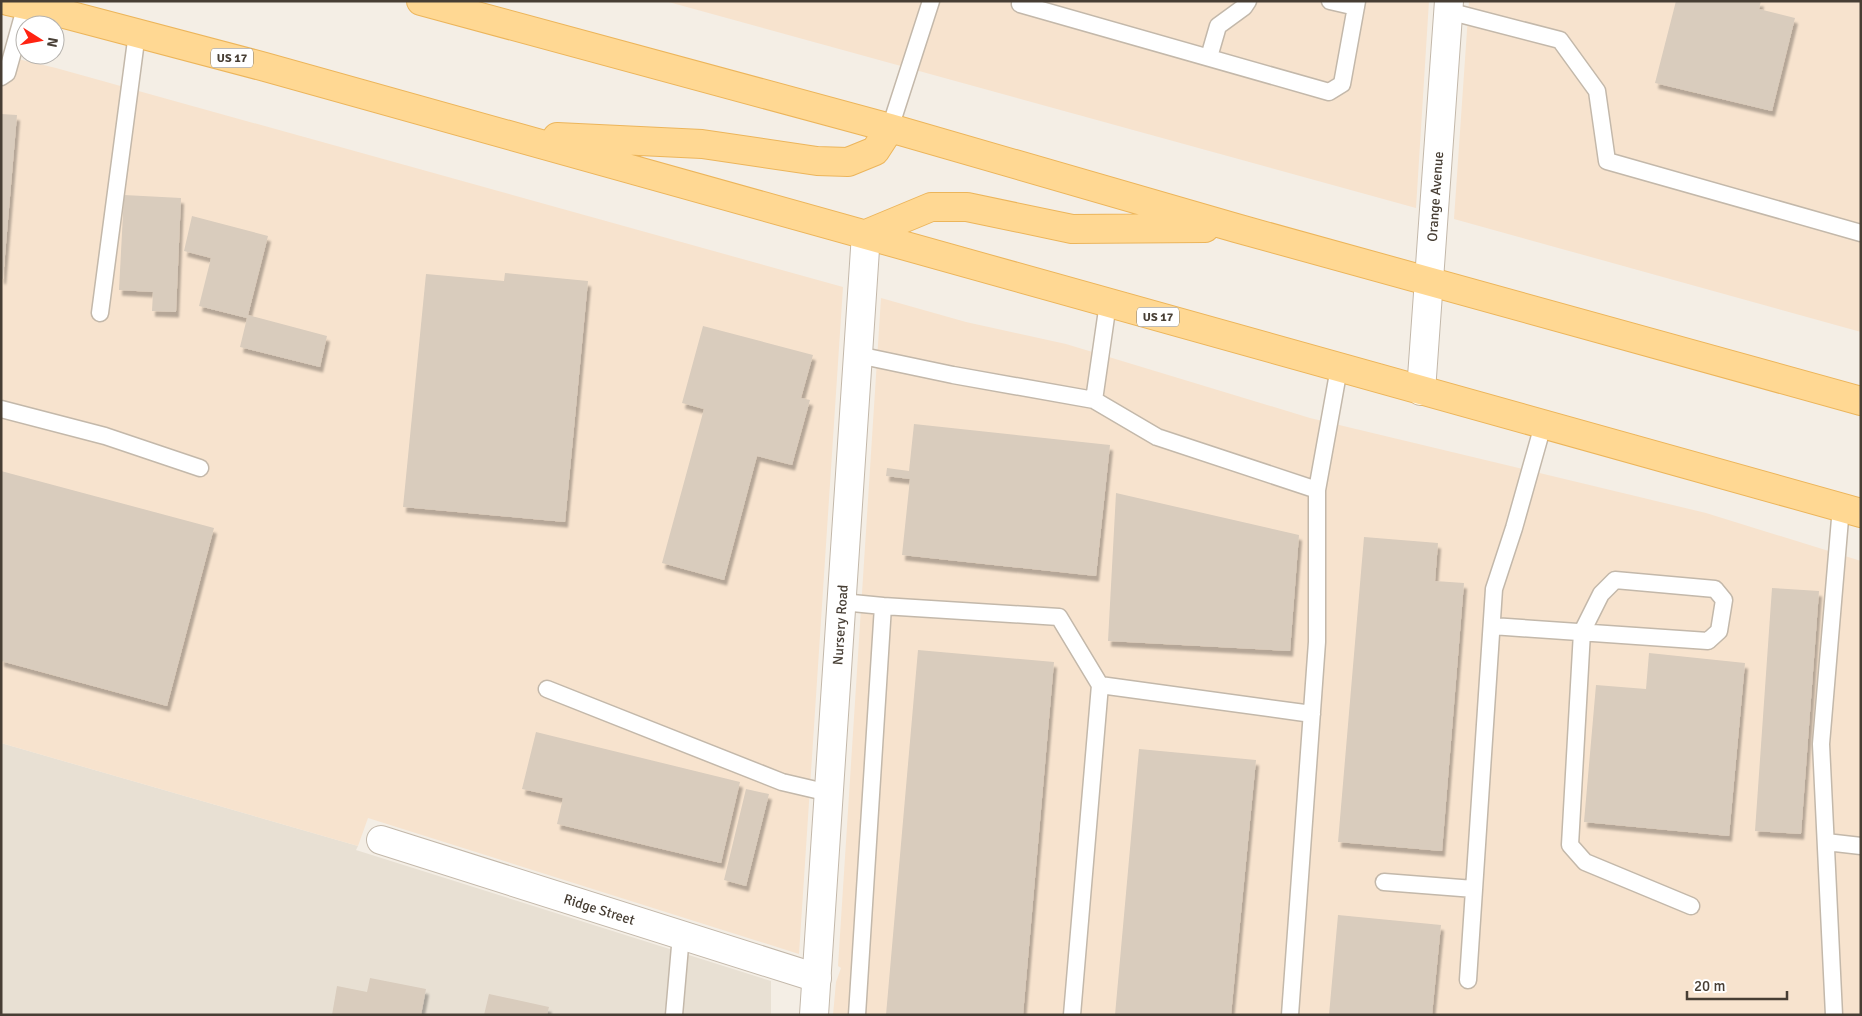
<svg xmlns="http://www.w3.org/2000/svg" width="1862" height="1016" font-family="Signika,sans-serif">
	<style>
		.residential { fill: #e8e0d3 }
		.commercial { fill: #f7e3ce }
		.building { fill: #d9ccbd; filter: url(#shadow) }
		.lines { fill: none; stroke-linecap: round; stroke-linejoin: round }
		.lane-casing { stroke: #c3b8aa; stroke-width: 19 }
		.street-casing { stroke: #c3b8aa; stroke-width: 30 }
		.primary-casing { stroke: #ecb55b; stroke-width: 30 }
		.lane { stroke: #fff; stroke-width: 16 }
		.street { stroke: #fff; stroke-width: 28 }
		.primary { stroke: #ffd893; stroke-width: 28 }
		.labels { text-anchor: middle; stroke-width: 4; stroke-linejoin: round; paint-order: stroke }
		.shield { fill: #fff; stroke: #7e7871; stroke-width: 1 }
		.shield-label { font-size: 12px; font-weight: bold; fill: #473e34 }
		.street-label { font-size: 14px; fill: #473e34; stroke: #fff }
	</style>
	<defs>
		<filter id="shadow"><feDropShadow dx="3" dy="5.5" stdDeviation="1" flood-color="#0004"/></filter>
	</defs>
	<rect width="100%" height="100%" fill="#f4eee5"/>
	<!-- residential -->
	<path class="residential" d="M1,743L358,846L356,850L771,981V1015H1Z"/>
	<!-- commercial -->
	<path class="commercial" d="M665,1H1429L1416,208Z
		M1469,1H1861V332L1454,219Z
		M1,55L56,68L843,287L799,954L368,818L358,846L1,743Z
		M881,298L966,322L1066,344L1310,418L1706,513L1861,561V1015H833L836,982L841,968L838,966Z"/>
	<!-- building -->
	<path class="building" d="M1676,1H1761L1759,9L1795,18L1772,111L1655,83Z
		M1,114L17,115L3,279L1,278Z
		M124,195L181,198L176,312L152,311L153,292L119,290Z
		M192,216L268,236L248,315L327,336L320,367L240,347L247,318L199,306L211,258L184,251Z
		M505,273L588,281L565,522L403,507L426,274L504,281Z
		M703,326L813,355L801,398L810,400L792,465L757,456L724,580L662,563L704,409L682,403Z
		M914,424L1110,445L1096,576L902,555L910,479L886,476L887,468L909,471Z
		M1,471L214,528L167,706L1,661Z
		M1116,493L1299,535L1290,651L1108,641Z
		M1364,537L1438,543L1435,581L1464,583L1442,851L1338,842Z
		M1772,588L1819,591L1801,834L1755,831Z
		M918,650L1054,662L1023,1015H886Z
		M1649,653L1745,663L1729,836L1584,822L1596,685L1646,689Z
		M536,732L740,782L721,863L557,824L563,798L522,789Z
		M1139,749L1256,760L1231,1015H1115Z
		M746,789L769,794L746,886L724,880Z
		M1338,915L1441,925L1432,1015H1329Z
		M370,978L426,989L421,1015H332L337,986L367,992Z
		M489,994L549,1007L547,1015H484Z"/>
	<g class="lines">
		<!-- lane casing -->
		<g class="lane-casing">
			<path id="lane" d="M1330,1L1356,7
				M1020,4L1329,92L1342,84L1357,1
				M1448,11L1560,40L1597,91L1607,161L1861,233
				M1209,57L1218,26L1244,7L1248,1
				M1,77L7,73L26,5
				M890,128L931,1
				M100,313L137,33
				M858,355L953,375L1094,400L1108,303
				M1094,400L1157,437L1317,490
				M1,409L105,436L200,468
				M842,602L883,606
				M1492,626L1708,641L1719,631L1724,600L1715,589L1615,580L1601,594L1582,632L1570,845L1585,862L1691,906
				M547,689L782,782L829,793
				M1826,842L1861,846
				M1384,882L1474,889
				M1468,980L1494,589L1514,528L1543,425
				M674,1015L681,935
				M857,1015L883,606L1059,617L1100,685L1312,714
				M1072,1015L1100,685
				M1290,1015L1317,642V490L1339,368
				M1834,1015L1821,744L1841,507"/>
		</g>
		<!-- street casing -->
		<g class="street-casing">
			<g id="street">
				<path id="s1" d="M1421,391L1449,1"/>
				<path id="s2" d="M381,840L817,978"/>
				<path id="s3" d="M814,1015L866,234"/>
			</g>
		</g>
		<!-- primary casing -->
		<g class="primary-casing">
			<path id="primary" d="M8,1L53,11L265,67L1861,513
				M421,1L890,128L1236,228L1861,401
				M557,137L702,144L817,161L848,162L875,151L890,128
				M866,234L931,207H967L1072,229L1205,228"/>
		</g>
		<!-- lane -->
		<use href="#lane" class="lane"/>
		<!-- street -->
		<use href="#street" class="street"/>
		<!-- primary -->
		<use href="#primary" class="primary"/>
	</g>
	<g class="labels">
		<!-- shield labels -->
		<g class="shield">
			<rect x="211" y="48.5" width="42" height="19" rx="4"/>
			<rect x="1137" y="307.5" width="42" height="19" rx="4"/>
		</g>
		<g class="shield-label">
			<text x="232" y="62">US 17</text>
			<text x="1158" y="321">US 17</text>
		</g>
		<!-- street labels -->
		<g class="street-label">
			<text dy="5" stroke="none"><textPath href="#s1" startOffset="195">Orange Avenue</textPath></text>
			<text dy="5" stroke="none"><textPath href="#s3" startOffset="391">Nursery Road</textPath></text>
			<text dy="5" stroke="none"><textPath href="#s2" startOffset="229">Ridge Street</textPath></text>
		</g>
	</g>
	<!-- border -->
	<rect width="1862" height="1016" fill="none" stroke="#473e34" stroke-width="5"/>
	<!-- north arrow -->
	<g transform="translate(40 40) rotate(101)"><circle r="24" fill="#ffffff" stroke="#b5b2ae"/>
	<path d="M0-4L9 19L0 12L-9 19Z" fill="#ff2311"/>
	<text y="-8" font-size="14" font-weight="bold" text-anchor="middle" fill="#473e34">N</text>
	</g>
	<!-- scale -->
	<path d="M1687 991v8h100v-8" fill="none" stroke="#473e34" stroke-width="2.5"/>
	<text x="1694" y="991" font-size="15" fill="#473e34" stroke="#ffffff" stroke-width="4" paint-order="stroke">20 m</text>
</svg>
